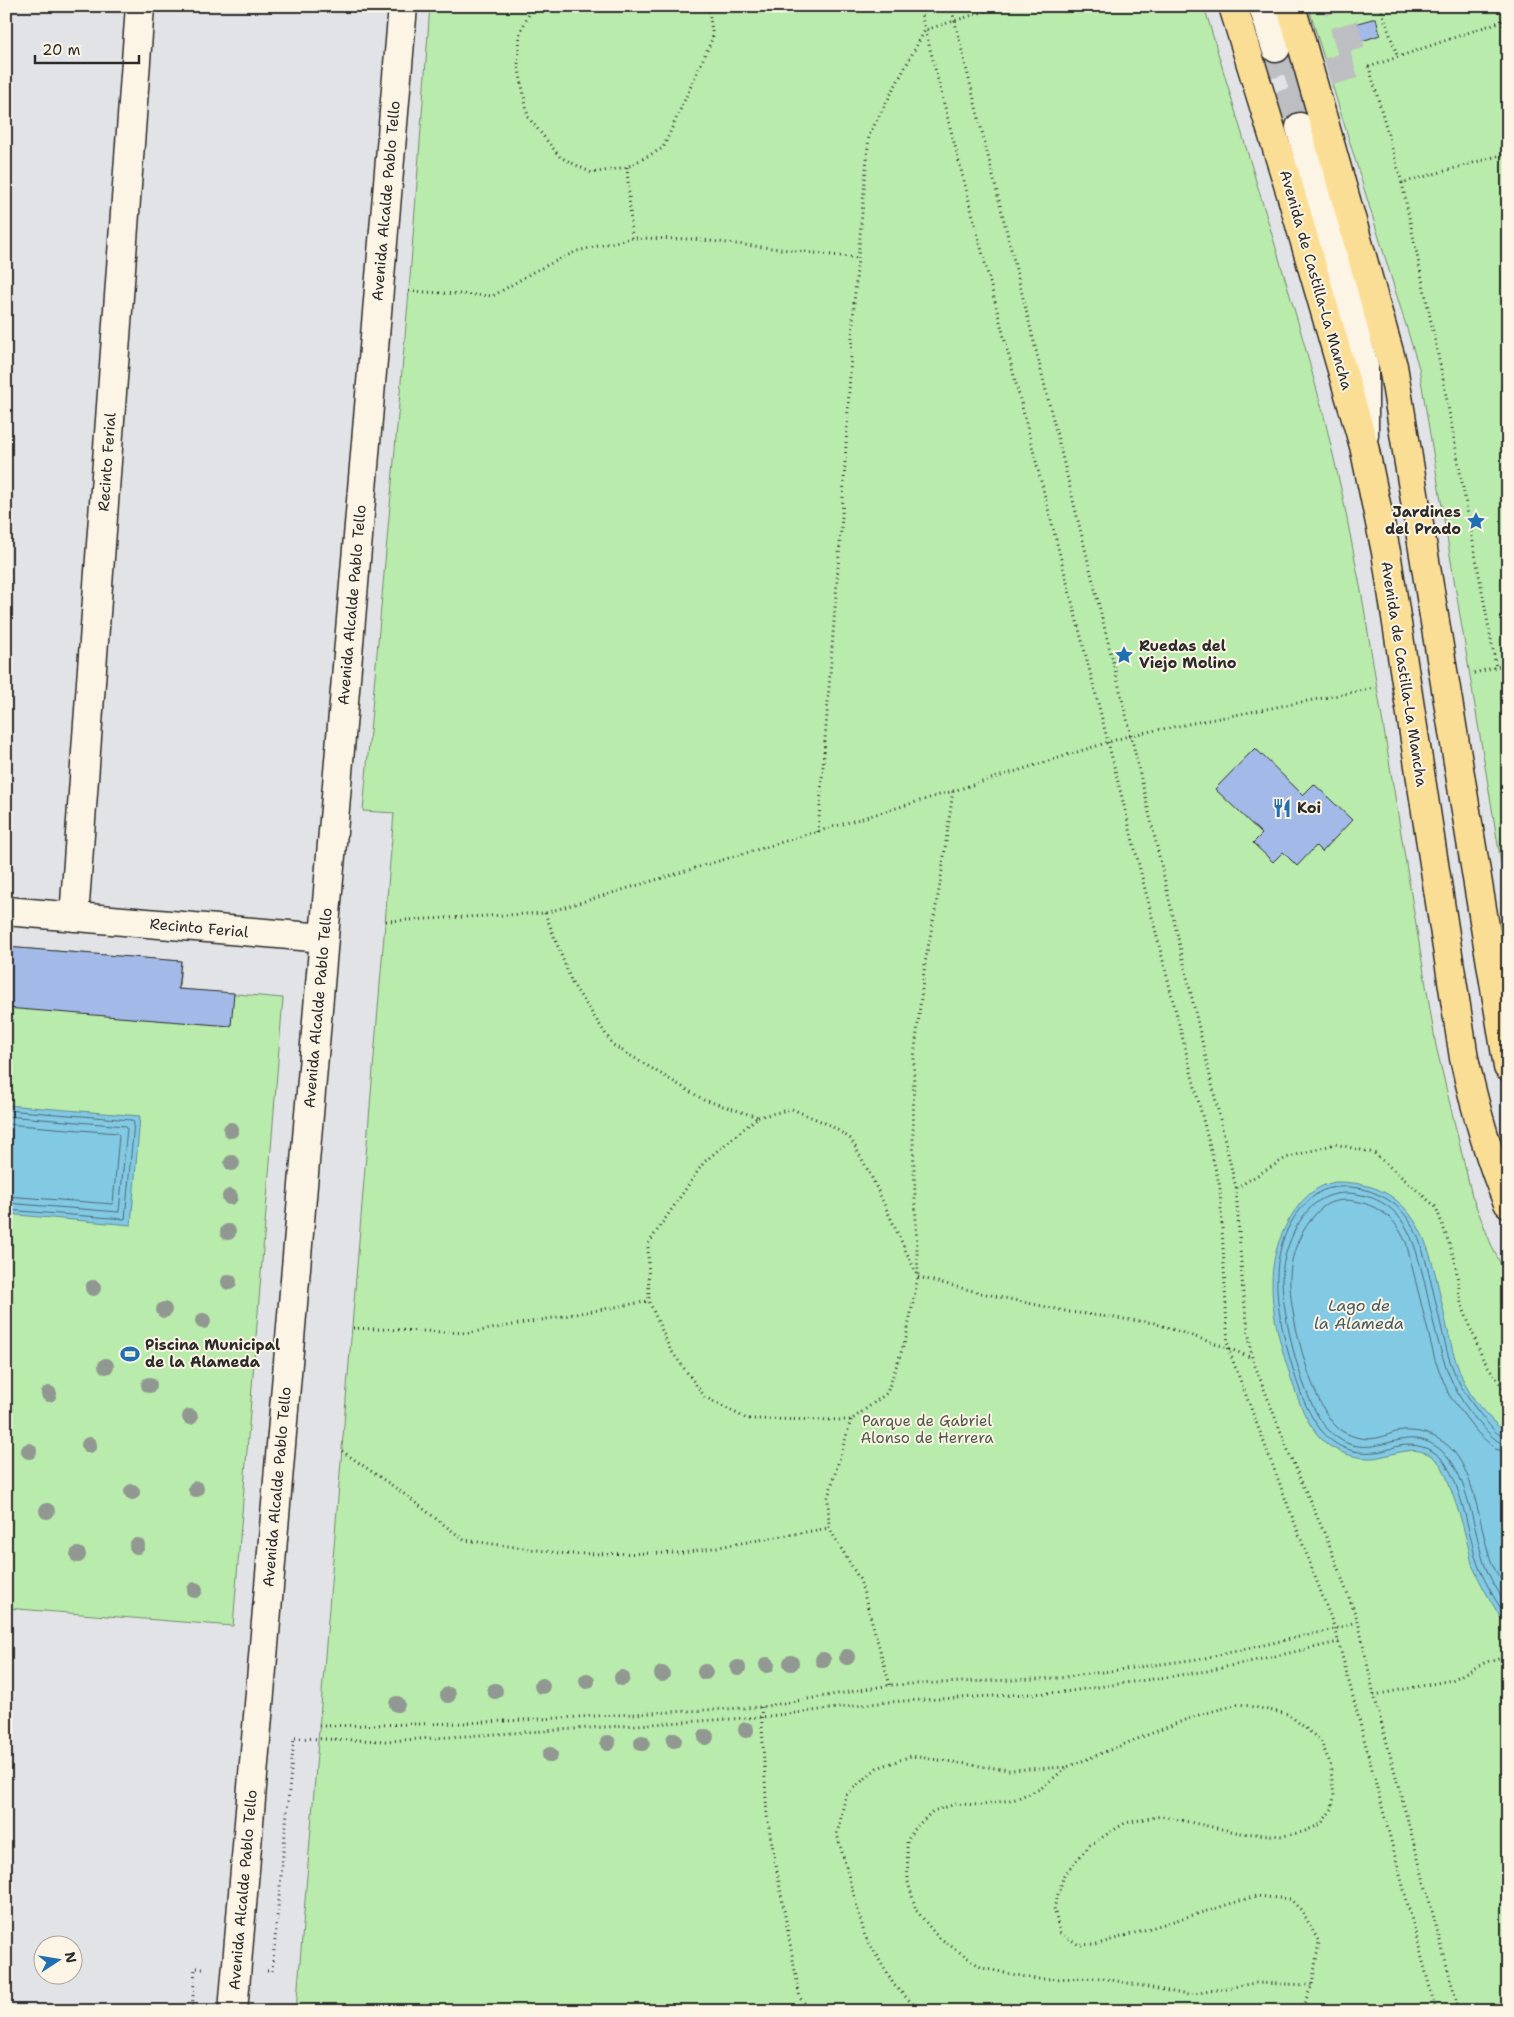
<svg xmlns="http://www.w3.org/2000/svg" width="1514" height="2017" font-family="'Shantell Sans',sans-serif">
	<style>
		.green { fill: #b9ebac; stroke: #728b6c }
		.water { fill: #82c9e3; stroke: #5f8a99 }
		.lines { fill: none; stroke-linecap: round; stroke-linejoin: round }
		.shore { stroke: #4e6a75; stroke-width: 1 }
		.building { fill: #a3bae8; stroke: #2b2b2b }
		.minor-tunnel { stroke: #bdbec1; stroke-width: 28; stroke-dasharray: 28 14; stroke-linecap: butt }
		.minor-casing { stroke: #2b2b2b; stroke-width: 31 }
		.major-casing { stroke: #2b2b2b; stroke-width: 31 }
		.path { stroke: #2b2b2b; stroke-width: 3; stroke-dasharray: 1 4; stroke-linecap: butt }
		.minor { stroke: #fcf5e5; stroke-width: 28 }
		.major { stroke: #fbde96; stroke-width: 28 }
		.tree { fill: #909891 }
		.labels { text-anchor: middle; stroke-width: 4; stroke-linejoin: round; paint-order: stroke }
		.street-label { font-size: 15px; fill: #2b2b2b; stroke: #fcf5e5 }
		.poi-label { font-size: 15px; font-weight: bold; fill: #2b2b2b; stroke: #fcf5e5; text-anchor: start }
		.park-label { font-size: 15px; fill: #4e5b4b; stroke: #fcf5e5 }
		.water-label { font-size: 16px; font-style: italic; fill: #455a62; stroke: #fcf5e5 }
	</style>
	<rect width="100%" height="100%" fill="#e1e3e6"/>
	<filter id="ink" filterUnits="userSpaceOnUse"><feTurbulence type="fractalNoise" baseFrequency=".02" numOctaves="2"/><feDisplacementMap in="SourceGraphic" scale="10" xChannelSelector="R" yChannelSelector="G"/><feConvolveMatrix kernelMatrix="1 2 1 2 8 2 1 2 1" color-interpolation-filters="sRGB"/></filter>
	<g filter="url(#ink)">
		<!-- green -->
		<path class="green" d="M430,6H1204L1300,329L1324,416L1342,493L1362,596L1436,1046L1472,1196L1493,1249L1508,1278V2011H296L394,813L363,811L409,291Z
			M1308,6H1508V905L1419,368Z
			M6,947L181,961L179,989L283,998L233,1626L6,1608Z"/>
		<!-- water -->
		<path class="water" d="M6,1105L140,1116L131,1225L6,1214Z
			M1335,1182C1452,1181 1428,1311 1466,1386C1476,1405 1492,1421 1508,1435V1625L1502,1620C1492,1603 1481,1585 1473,1567C1470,1558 1469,1547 1466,1538C1462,1520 1456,1504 1450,1487C1447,1479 1445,1470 1439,1463C1419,1440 1397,1455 1373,1458C1357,1459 1339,1453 1327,1444C1306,1427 1298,1399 1290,1375C1272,1320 1259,1263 1294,1212C1305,1196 1316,1186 1335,1182Z"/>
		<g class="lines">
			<!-- shore -->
			<path class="shore" d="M6,1110L132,1120L134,1123L125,1219L6,1210
				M6,1116L125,1126L127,1128L119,1212L6,1203
				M6,1124L117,1133L119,1135L113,1204L6,1196
				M1508,1439C1498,1437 1487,1423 1481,1415C1466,1397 1455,1378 1448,1355C1441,1328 1436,1301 1429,1274C1419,1233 1409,1202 1363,1189C1350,1186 1330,1185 1318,1193C1262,1234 1274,1305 1291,1362C1304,1408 1323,1462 1382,1451C1388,1450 1393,1447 1399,1446C1414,1443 1430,1447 1441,1458C1460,1477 1469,1536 1477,1562C1481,1575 1499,1608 1508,1618
				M1508,1445C1497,1444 1490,1434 1483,1427C1464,1408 1451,1384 1443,1358C1435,1333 1430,1306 1424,1280C1414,1240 1405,1202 1357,1194C1326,1189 1307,1205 1294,1232C1287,1247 1282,1263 1282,1280C1283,1318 1300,1389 1321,1421C1328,1431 1338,1440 1349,1444C1385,1456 1411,1419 1446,1455C1466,1474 1475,1532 1483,1560C1488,1576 1499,1593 1508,1607
				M1508,1452L1495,1449L1476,1431L1449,1395L1435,1360L1406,1242C1402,1235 1398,1226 1392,1220C1377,1204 1342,1192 1323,1207C1303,1224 1291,1251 1290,1277C1288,1310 1313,1414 1342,1431C1353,1438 1368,1441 1381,1437C1386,1436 1391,1433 1396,1432C1417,1428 1440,1435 1454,1452C1475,1477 1480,1527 1490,1558C1494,1570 1502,1581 1508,1592"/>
		</g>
		<!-- building -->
		<path class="building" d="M1376,18L1380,35L1353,44L1347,26Z
			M1255,748L1303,795L1314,784L1352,820L1322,852L1316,846L1297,866L1283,852L1273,862L1253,843L1262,834L1215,789Z
			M6,947L181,961L178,989L234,993L231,1026L6,1008Z"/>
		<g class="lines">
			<!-- minor-tunnel -->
			<path class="minor-tunnel" d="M1276,48L1300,127
				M1287,84L1355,64L1338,6"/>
			<!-- minor casing -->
			<g class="minor-casing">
				<path id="minor" d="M1263,6L1276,48
					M1300,127L1364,366V435
					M6,911L324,938
					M74,917L140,6
					M233,2011L403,6"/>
			</g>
			<!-- major casing -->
			<g class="major-casing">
				<path id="major" d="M1233,6L1291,194L1364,446L1386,552L1464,1058C1475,1108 1488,1156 1508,1203
					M1291,6L1393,366L1508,1067"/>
			</g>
			<!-- path -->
			<path class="path" d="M533,6L520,33L518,64L528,117L560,157L592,173L627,167L663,148L713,37L708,6
				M919,6L1108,742L1220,1187L1228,1348L1335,1629L1436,2011
				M951,6L1131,735L1236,1188L1243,1292L1252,1358L1291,1458L1326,1537L1358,1621L1374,1695L1459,2011
				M1380,6L1398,58
				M1508,19L1502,21L1508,40
				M1502,21L1369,67L1402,183L1508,153
				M627,167L632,238
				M1402,183L1443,379L1496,667
				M409,291L493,296L533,272L577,251L632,238L693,239L858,258
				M1474,673L1508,664
				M818,832L842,516L854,303L869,135L925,30L1002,6
				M545,913L572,983L613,1045L704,1100L758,1117L704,1162L648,1244L649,1301L670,1349L705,1397L747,1419L851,1420L887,1393L906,1338L918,1277L913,1140L914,1058L925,963L940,885L953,791
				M386,921L545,913L953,791L1131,735L1375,688
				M758,1117L792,1109L830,1125L851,1139L872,1178L918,1277L981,1293L1070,1312L1154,1323L1228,1348L1252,1358
				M1236,1188L1286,1158L1335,1144L1374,1153L1436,1207L1455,1260L1461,1303L1483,1359L1508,1395
				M353,1328L468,1333L649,1301
				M851,1420L828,1497L829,1528L860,1580L890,1685
				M342,1451L400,1491L464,1540L567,1554L683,1553L829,1528
				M1374,1695L1452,1680L1486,1662L1508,1655
				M761,1707L767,1816L800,1998L811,2011
				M319,1726L467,1723L761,1707L890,1685L1059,1678L1205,1658L1335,1629L1358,1621
				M1066,1768L1040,1789L1015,1799L983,1805L956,1804L933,1811L913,1830L907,1842L908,1882L916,1910L937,1936L982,1968L1036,1979L1102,1978L1188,1995L1255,1983L1312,1985
				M267,1971H272L294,1738L387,1741L761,1717L887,1702L1064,1692L1207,1671L1339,1642
				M192,2011L195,1968H206
				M920,2011L894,1985L865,1936L837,1834L846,1795L877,1768L911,1756L1009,1770L1067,1767L1195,1716L1239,1704L1288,1714L1320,1740L1330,1763L1334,1796L1332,1809L1321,1824L1303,1832L1283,1836L1240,1833L1161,1816L1125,1823L1090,1845L1064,1875L1054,1908L1060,1933L1079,1945L1098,1944L1256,1896L1290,1899L1302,1911L1319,1942L1312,1985L1301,2011"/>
			<!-- minor -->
			<use href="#minor" class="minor"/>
			<!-- major -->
			<use href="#major" class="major"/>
		</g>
		<!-- trees -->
		<g class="tree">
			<circle cx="231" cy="1130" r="8"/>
			<circle cx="232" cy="1163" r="8"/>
			<circle cx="230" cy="1197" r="8"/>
			<circle cx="228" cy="1232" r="8"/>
			<circle cx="229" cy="1282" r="8"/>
			<circle cx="93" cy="1288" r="8"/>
			<circle cx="164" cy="1310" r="8"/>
			<circle cx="203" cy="1321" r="8"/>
			<circle cx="106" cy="1366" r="8"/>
			<circle cx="149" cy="1385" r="8"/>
			<circle cx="49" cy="1394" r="8"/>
			<circle cx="190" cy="1417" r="8"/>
			<circle cx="89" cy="1445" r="8"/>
			<circle cx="29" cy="1451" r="8"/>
			<circle cx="196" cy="1489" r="8"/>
			<circle cx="132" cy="1492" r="8"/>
			<circle cx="47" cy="1511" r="8"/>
			<circle cx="137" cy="1546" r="8"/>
			<circle cx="78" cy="1555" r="8"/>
			<circle cx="195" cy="1590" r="8"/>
			<circle cx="847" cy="1657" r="8"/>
			<circle cx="823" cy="1660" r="8"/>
			<circle cx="791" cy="1663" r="8"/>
			<circle cx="767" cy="1665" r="8"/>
			<circle cx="738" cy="1668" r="8"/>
			<circle cx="705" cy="1672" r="8"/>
			<circle cx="662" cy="1674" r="8"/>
			<circle cx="622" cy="1678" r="8"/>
			<circle cx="587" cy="1681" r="8"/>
			<circle cx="542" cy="1686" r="8"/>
			<circle cx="495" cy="1691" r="8"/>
			<circle cx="448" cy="1695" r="8"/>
			<circle cx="397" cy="1704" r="8"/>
			<circle cx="746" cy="1730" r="8"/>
			<circle cx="706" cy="1737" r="8"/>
			<circle cx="674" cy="1740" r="8"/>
			<circle cx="608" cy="1743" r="8"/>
			<circle cx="642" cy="1743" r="8"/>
			<circle cx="550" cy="1755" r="8"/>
		</g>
	</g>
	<!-- icons -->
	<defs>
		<g id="sight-bare" transform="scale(1.5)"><path d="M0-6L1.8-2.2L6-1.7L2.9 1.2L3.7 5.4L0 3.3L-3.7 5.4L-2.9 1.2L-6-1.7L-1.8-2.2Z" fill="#1f6fb2" stroke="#fcf5e5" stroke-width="2.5" paint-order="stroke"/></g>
		<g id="restaurant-bare" transform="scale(1.5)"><path d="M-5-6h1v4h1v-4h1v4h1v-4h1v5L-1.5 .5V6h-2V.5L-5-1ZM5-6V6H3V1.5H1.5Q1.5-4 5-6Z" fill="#1f6fb2" stroke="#fcf5e5" stroke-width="2.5" paint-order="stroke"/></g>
		<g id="stadium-bare" transform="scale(1.5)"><path d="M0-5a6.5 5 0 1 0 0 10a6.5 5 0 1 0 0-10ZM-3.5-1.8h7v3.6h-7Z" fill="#1f6fb2" stroke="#fcf5e5" stroke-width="2.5" paint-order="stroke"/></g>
	</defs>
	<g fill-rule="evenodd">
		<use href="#sight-bare" x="1476" y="521"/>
		<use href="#sight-bare" x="1124" y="655"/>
		<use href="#restaurant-bare" x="1282" y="808"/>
		<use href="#stadium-bare" x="130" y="1354"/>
	</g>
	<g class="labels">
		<!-- street labels -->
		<g class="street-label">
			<text transform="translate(386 201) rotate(-85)" y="5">Avenida Alcalde Pablo Tello</text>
			<text transform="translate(1316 280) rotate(74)" y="5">Avenida de Castilla-La Mancha</text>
			<text transform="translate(107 462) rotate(-86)" y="5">Recinto Ferial</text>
			<text transform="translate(352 605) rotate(-85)" y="5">Avenida Alcalde Pablo Tello</text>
			<text transform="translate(1404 674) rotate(81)" y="5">Avenida de Castilla-La Mancha</text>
			<text transform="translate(199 928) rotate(5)" y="5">Recinto Ferial</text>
			<text transform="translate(318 1008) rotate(-85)" y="5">Avenida Alcalde Pablo Tello</text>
			<text transform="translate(277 1487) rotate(-85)" y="5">Avenida Alcalde Pablo Tello</text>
			<text transform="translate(243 1890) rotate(-85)" y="5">Avenida Alcalde Pablo Tello</text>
		</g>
		<!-- poi labels -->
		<g class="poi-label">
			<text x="1461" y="517" text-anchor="end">Jardines<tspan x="1461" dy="17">del Prado</tspan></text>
			<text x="1139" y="651">Ruedas del<tspan x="1139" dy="17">Viejo Molino</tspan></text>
			<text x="1297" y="813">Koi</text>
			<text x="145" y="1350">Piscina Municipal<tspan x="145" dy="17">de la Alameda</tspan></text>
		</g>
		<!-- park labels -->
		<g class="park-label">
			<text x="927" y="1426">Parque de Gabriel<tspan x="927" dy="17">Alonso de Herrera</tspan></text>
		</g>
		<!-- water labels -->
		<g class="water-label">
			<text x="1359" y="1311">Lago de<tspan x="1359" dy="18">la Alameda</tspan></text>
		</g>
	</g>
	<!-- margin -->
	<rect width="1514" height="2017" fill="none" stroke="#fcf5e5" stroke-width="25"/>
	<rect x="12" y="12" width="1489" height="1992" fill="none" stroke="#2b2b2b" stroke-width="2" filter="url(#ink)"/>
	<!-- north arrow -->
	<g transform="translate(58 1960) rotate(78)"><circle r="24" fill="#fcf5e5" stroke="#a8a49b"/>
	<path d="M0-4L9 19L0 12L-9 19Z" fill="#1f6fb2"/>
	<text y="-8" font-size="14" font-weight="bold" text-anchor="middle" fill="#2b2b2b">N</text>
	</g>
	<!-- scale -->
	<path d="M35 55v8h104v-8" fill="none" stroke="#2b2b2b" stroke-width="2.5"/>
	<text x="42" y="55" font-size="15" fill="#2b2b2b" stroke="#fcf5e5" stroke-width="4" paint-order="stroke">20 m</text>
</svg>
